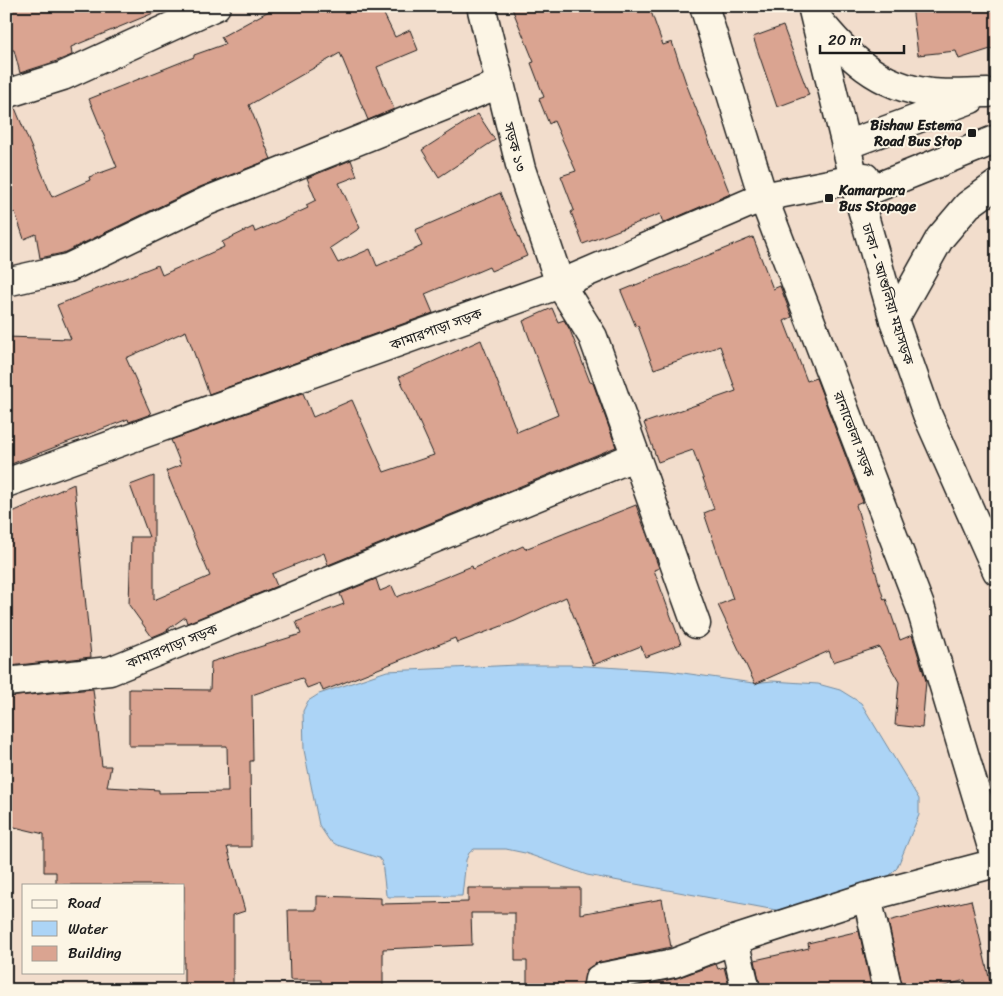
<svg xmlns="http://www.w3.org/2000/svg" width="1003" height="996" font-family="Sriracha,'Noto Sans Bengali',sans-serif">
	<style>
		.water { fill: #acd4f6; stroke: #728a9f }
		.building { fill: #daa491; stroke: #1c1c1c }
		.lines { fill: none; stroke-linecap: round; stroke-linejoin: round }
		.street-casing { stroke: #1c1c1c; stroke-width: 31 }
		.primary-casing { stroke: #1c1c1c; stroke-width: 31 }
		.highway-casing { stroke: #1c1c1c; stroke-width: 31 }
		.street { stroke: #fcf5e5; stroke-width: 28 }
		.primary { stroke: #fcf5e5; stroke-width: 28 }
		.highway { stroke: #fcf5e5; stroke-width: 28 }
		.poi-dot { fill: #1c1c1c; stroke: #fcf5e5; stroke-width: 2 }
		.labels { text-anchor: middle; stroke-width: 4; stroke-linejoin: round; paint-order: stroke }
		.poi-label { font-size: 14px; font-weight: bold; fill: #1c1c1c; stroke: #fcf5e5; text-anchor: end }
		.street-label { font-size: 14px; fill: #1c1c1c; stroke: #fcf5e5 }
	</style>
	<rect width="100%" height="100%" fill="#f2ddcc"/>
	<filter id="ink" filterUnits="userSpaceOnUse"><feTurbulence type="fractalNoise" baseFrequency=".02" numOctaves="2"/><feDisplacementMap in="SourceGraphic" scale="10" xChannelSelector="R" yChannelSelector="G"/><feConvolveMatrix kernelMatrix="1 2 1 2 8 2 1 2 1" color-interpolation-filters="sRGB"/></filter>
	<g filter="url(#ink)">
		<!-- water -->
		<path class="water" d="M518,665H570L669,671L753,683L772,681L818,684L840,690L861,703L919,799V815L897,868L872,894L781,911L587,875L525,853L506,849H474L469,853L466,860L462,896L389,897L386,895L382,862L379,858L337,845L329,840L319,825L304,750L303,711L308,701L319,694L387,671Z"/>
		<!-- building -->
		<path class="building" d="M6,6H168V7L71,47L72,55L57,61L20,73L14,50H6Z
			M278,6H380L395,37L410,30L418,50L377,67L394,109L368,120L340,53L249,105L271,159L200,187L63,253L40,258L36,234L24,239L15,212L6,215V109L15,108L52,197L90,180L89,177L117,167L89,99L194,57V55L225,44L221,37Z
			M511,6H649L663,45L672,42L687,86L730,194L663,223L660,214L583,244L571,212L574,210L561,176L576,171L554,121L549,124L539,99L544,97L531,63L534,62Z
			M912,6H997V47L959,59L956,51L918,55Z
			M783,26L809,95L777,107L753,37Z
			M478,114L495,140L439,177L422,150Z
			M351,160L357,176L339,183L360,228L330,248L338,263L370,249L377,266L422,246L415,230L500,193L527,256L491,271L489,267L425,294L433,313L209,394L186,331L126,358L151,414L129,422L128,419L6,466V337L71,339L57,305L158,265L162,275L224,247L222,242L253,227L255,232L308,208L306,205L316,200L307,178Z
			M753,237L773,289L780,286L792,317L784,321L807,381L816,378L863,502L856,505L884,600L886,599L900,640L912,635L926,681L922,728L895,725L899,682L879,647L833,662L829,651L755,684L718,605L733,599L704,513L714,509L693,450L658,462L644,423L736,391L720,346L654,369L638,326L636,327L621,291Z
			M552,308L558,322L564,320L570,330L590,382L593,383L616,447L328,565L324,553L272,574L277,586L187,623L185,617L164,632L152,637L129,605L131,537H149L130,485L154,476V600L210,576L166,471L181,465L171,440L303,393L313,417L352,400L384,472L434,455L399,377L481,340L517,432L558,415L523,321Z
			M74,484L91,657L10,666L6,632V515Z
			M636,505L659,568L654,570L681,644L645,657L641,646L593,665L566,597L515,621L457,643L455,638L323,691L320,683L307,688L302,678L252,695L253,761H250L251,847H227L245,911L233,915V990H184V885H56V872H44V834L6,825V697L93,689L102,766H111L107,787L159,790V793L228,792L227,746H129V689L210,690L211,662L301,634L296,622L344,604L340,594L376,579L380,591L392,586L397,597L472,566L473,569L523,546L525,549Z
			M468,888H580V914L662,899L671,947L596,963L586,970L582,990H527V961H515V913H471L472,945L383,949V990H322L321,980H290L288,910H317V896L381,898V904L468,902Z
			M971,900L992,990H968L965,980L931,990H903L888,921Z
			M859,931L872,990H761L755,960L809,948L808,943Z
			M716,964L718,969L724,967L730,990H619L677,978Z"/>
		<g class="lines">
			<!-- street casing -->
			<g class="street-casing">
				<path id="street" d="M481,6L521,169L560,284L593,337L696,624
					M704,6L763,197L920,606L997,864
					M6,94L63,76L216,6
					M6,282L68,268L207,201L499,84
					M6,483L560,284L763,197L865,177
					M6,682L110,671L636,456
					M867,897L888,990
					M734,940L746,990
					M597,990L599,979L603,977L674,963L734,940L867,897L996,863"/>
			</g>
			<!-- primary casing -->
			<g class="primary-casing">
				<path id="primary" d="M816,17C847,56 878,87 931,93C949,95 969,93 988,93
					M846,145L971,99
					M858,195L997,139
					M894,320L940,238L968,205L997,184"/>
			</g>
			<!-- highway casing -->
			<g class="highway-casing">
				<path id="highway" d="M812,6L858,195L894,320L927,414L997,571"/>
			</g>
			<!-- street -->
			<use href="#street" class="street"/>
			<!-- primary -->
			<use href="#primary" class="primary"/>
			<!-- highway -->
			<use href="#highway" class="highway"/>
		</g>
	</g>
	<!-- markers -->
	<g class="poi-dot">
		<rect x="967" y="128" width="10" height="10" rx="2.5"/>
		<rect x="824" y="193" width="10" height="10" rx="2.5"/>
	</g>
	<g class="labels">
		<!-- poi labels -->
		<g class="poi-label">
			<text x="962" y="130">Bishaw Estema<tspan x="962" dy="16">Road Bus Stop</tspan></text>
			<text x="839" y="195" text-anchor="start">Kamarpara<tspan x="839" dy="16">Bus Stopage</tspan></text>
		</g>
		<!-- street labels -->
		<g class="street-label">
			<text transform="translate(515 147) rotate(75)" y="5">সড়ক ১৩</text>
			<text transform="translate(888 294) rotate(73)" y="5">ঢাকা - আশুলিয়া মহাসড়ক</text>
			<text transform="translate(436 329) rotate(-20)" y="5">কামারপাড়া সড়ক</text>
			<text transform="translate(854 434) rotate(69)" y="5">রানাভোলা সড়ক</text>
			<text transform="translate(172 646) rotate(-22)" y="5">কামারপাড়া সড়ক</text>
		</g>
	</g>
	<!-- margin -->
	<rect width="1003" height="996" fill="none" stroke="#fcf5e5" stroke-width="25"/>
	<rect x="12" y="12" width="978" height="971" fill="none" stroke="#1c1c1c" stroke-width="2" filter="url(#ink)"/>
	<!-- legend -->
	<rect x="22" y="884" width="162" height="90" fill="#fcf5e5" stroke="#a29e95"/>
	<rect x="32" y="900" width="25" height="8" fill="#fcf5e5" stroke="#a29e95"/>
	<text x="68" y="908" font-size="15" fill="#1c1c1c">Road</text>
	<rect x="32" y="921" width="25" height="15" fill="#acd4f6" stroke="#a29e95"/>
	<text x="68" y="934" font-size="15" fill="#1c1c1c">Water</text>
	<rect x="32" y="946" width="25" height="15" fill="#daa491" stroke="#a29e95"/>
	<text x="68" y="958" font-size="15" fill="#1c1c1c">Building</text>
	<!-- scale -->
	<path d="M820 45v8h84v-8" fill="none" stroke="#1c1c1c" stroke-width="2.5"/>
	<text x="828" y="45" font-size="15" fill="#1c1c1c" stroke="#fcf5e5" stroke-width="4" paint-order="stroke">20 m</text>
</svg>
